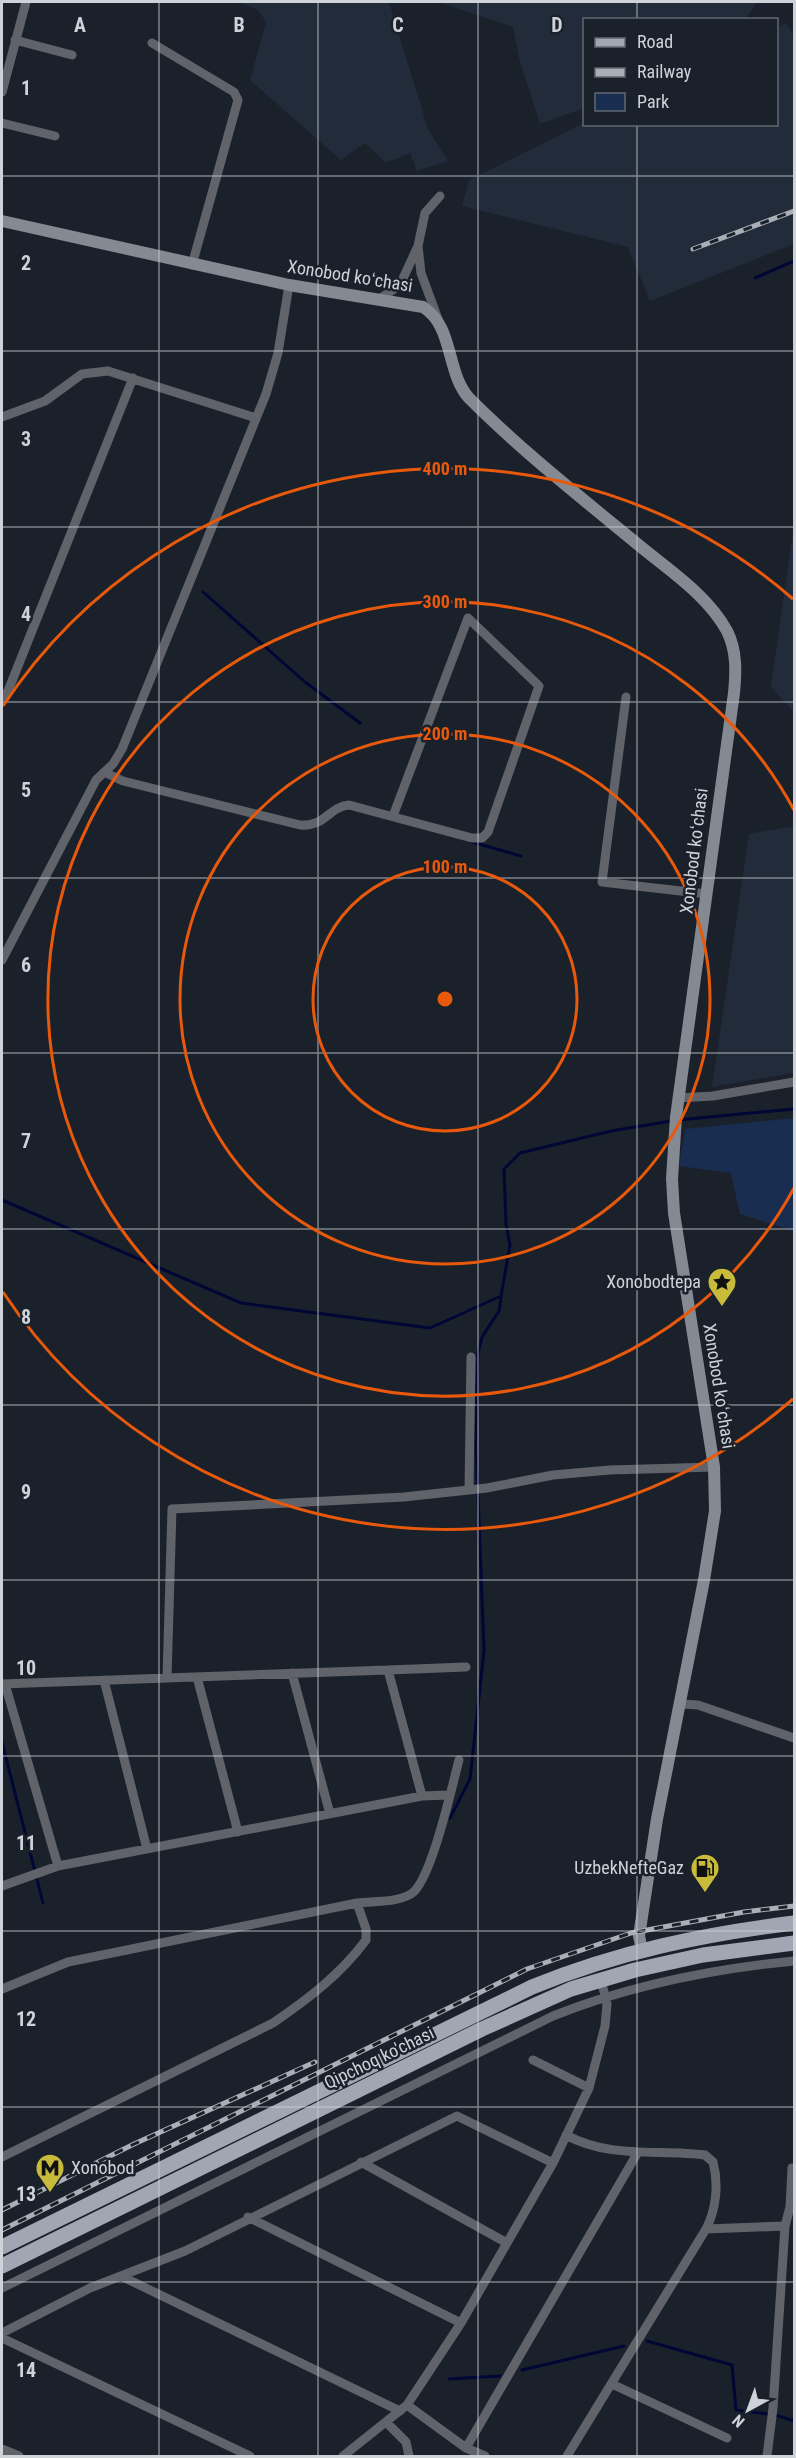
<svg xmlns="http://www.w3.org/2000/svg" width="796" height="2458" font-family="'Roboto Condensed',sans-serif">
	<style>
		.built { fill: #222b3a }
		.green { fill: #192d50 }
		.lines { fill: none; stroke-linecap: round; stroke-linejoin: round }
		.stream { stroke: #000734; stroke-width: 3 }
		.minor { stroke: #606369; stroke-width: 9 }
		.secondary { stroke: #848992; stroke-width: 12 }
		.primary { stroke: #a0a7b2; stroke-width: 15 }
		.rail-casing { stroke: #aaaeb6; stroke-width: 5 }
		.rail { stroke: #1b212b; stroke-width: 3; stroke-dasharray: 9; stroke-linecap: butt }
		.grid { fill: none; stroke: #ced2d9; stroke-width: 1.5; stroke-opacity: 0.55 }
		.ring { fill: none; stroke: #e8590c; stroke-width: 3 }
		.labels { text-anchor: middle; stroke-width: 5; stroke-linejoin: round; paint-order: stroke }
		.street-label { font-size: 18px; fill: #ced2d9; stroke: #1b212b }
		.poi-label { font-size: 18px; fill: #ced2d9; stroke: #1b212b; text-anchor: end }
		.grid-label { font-size: 20px; text-anchor: middle; font-weight: bold; fill: #ced2d9; stroke: #1b212b; stroke-width: 5; stroke-linejoin: round; paint-order: stroke }
		.centre { fill: #e8590c; stroke: #1b212b; stroke-width: 3 }
		.ring-label { font-size: 18px; text-anchor: middle; font-weight: bold; fill: #e8590c; stroke: #1b212b; stroke-width: 5; stroke-linejoin: round; paint-order: stroke }
	</style>
	<rect width="100%" height="100%" fill="#1b212b"/>
	<!-- built -->
	<path class="built" d="M238,2H389L428,129L448,161L417,171L410,153L386,163L365,143L341,160L250,80L266,22L258,10Z
		M439,2H758L745,19L584,20V108L540,124L519,58L513,27Z
		M786,23L794,36V244L650,301L628,247L462,206L469,180L584,123L776,124L777,28Z
		M794,525V712L771,687Z
		M794,826V1073L712,1087L749,834Z"/>
	<!-- green -->
	<path class="green" d="M794,1118V1231L740,1214L731,1173L679,1166L685,1129Z"/>
	<g class="lines">
		<!-- stream -->
		<path class="stream" d="M755,278L794,261
			M203,592L305,682L360,723
			M472,842L521,856
			M678,1120L794,1109
			M2,1200L241,1303L430,1328L501,1296L510,1245L506,1224L504,1169L520,1153L611,1131L671,1121
			M2,1742L43,1903
			M450,1818L470,1779L484,1651L476,1442L478,1353L482,1337L499,1311L501,1297
			M647,2341L732,2365L736,2410L775,2415L794,2421
			M522,2370L624,2346
			M449,2379L500,2376"/>
		<!-- minor -->
		<path class="minor" d="M15,40L72,55
			M152,43L234,92L238,100L192,265
			M2,92L26,2
			M2,123L55,136
			M418,246L425,213L440,196
			M378,300L400,285L418,246L421,273L438,319
			M2,417L45,401L82,374L108,371L256,418
			M626,697L602,882L707,894
			M2,698L8,691L133,378
			M104,772L123,781L300,825C326,827 328,807 349,805L472,838H482L488,832L539,686L468,618L393,816
			M2,960L96,780L113,764L122,749L266,394L278,353L289,285
			M678,1098L713,1096L794,1082
			M469,1490L471,1357
			M388,1670L466,1667
			M292,1673L330,1814
			M197,1677L238,1832
			M167,1678L172,1509L404,1497L487,1488L553,1475L610,1470L714,1467
			M104,1680L147,1849
			M2,1684L388,1670L422,1796
			M5,1684L58,1866
			M681,1704L698,1705L794,1738
			M2,1886L58,1866L422,1796L449,1795
			M2,1989L68,1962L357,1903C374,1901 396,1903 411,1894C431,1882 452,1786 459,1760
			M533,2060L589,2088
			M566,2135C610,2159 658,2149 705,2155L713,2162C719,2184 716,2210 706,2229L567,2456
			M2,2157L273,2023C308,1999 340,1975 366,1940V1929L357,1903
			M361,2162L507,2243
			M248,2217L461,2323
			M706,2229L785,2226
			M123,2277L400,2411
			M2,2288L553,2016C631,1985 712,1969 794,1961
			M2,2333L90,2288L185,2251L457,2116L553,2163
			M2,2338L250,2456
			M612,2384L727,2438
			M407,2405L466,2448L485,2456
			M386,2422L406,2442L409,2456
			M466,2448L638,2152
			M2,2449L19,2456
			M343,2456L407,2405L461,2323L553,2163L589,2088L605,2026L607,2004L601,1980
			M767,2456L773,2408L785,2226L790,2207L792,2168H794"/>
		<!-- secondary -->
		<path class="secondary" d="M2,221L289,285L423,307C454,326 446,373 469,398C521,450 579,496 635,542C667,569 707,594 727,631C737,651 736,672 734,693L676,1117L672,1179L674,1213L714,1467L715,1511L704,1580L657,1819L639,1936L642,1950"/>
		<!-- primary -->
		<path class="primary" d="M2,2247L532,1987C617,1952 704,1934 794,1923
			M2,2266L482,2029L571,1989L635,1970L703,1955L794,1943"/>
		<!-- rail casing -->
		<g class="rail-casing">
			<path id="rail" d="M693,249L794,211
				M2,2210L134,2144L315,2062
				M2,2230L527,1969L631,1933L744,1912L794,1906"/>
		</g>
		<!-- rail -->
		<use href="#rail" class="rail"/>
	</g>
	<!-- grid -->
	<path class="grid" d="M159,2V2456M318,2V2456M478,2V2456M637,2V20M637,124V2456M2,176H794M2,351H794M2,527H794M2,702H794M2,878H794M2,1053H794M2,1229H794M2,1405H794M2,1580H794M2,1756H794M2,1931H794M2,2107H794M2,2282H794"/>
	<!-- distance rings -->
	<g class="ring">
		<circle cx="445" cy="999" r="132"/>
		<circle cx="445" cy="999" r="265"/>
		<path d="M794 1188A397 397 0 1 1 794 810"/>
		<path d="M793 1399A530 530 0 0 1 3 1292M3 706A530 530 0 0 1 793 599"/>
	</g>
	<!-- icons -->
	<defs>
		<g id="sight-pin" transform="scale(1.5)"><path d="M0 17L-7.5 6A9.5 9.5 0 1 1 7.5 6Z" fill="#c8bb3b" stroke="#1b212b"/><path d="M0-6L1.8-2.2L6-1.7L2.9 1.2L3.7 5.4L0 3.3L-3.7 5.4L-2.9 1.2L-6-1.7L-1.8-2.2Z" fill="#111"/></g>
		<g id="fuel-pin" transform="scale(1.5)"><path d="M0 17L-7.5 6A9.5 9.5 0 1 1 7.5 6Z" fill="#c8bb3b" stroke="#1b212b"/><path d="M-5.5-6h7V0h2V4h1.3V-2.5L3-4.5l.8-.8L6-3V5H2.5V1h-1V6h-7ZM-4.2-4.7v3.2H.2V-4.7Z" fill="#111"/></g>
		<g id="metro-pin" transform="scale(1.5)"><path d="M0 17L-7.5 6A9.5 9.5 0 1 1 7.5 6Z" fill="#c8bb3b" stroke="#1b212b"/><path d="M-5.5 5V-5H-3L0 0L3-5H5.5V5H3V-.5L0 4L-3-.5V5Z" fill="#111"/></g>
	</defs>
	<g fill-rule="evenodd">
		<use href="#sight-pin" x="722" y="1282"/>
		<use href="#fuel-pin" x="705" y="1868"/>
		<use href="#metro-pin" x="50" y="2168"/>
	</g>
	<g class="labels">
		<!-- street labels -->
		<g class="street-label">
			<text transform="translate(350 276) rotate(9)" y="6">Xonobod koʻchasi</text>
			<text transform="translate(694 851) rotate(-83)" y="6">Xonobod koʻchasi</text>
			<text transform="translate(719 1386) rotate(81)" y="6">Xonobod koʻchasi</text>
			<text transform="translate(379 2058) rotate(-26)" y="6">Qipchoq ko'chasi</text>
		</g>
		<!-- poi labels -->
		<g class="poi-label">
			<text x="701" y="1288">Xonobodtepa</text>
			<text x="684" y="1874">UzbekNefteGaz</text>
			<text x="71" y="2174" text-anchor="start">Xonobod</text>
		</g>
	</g>
	<g class="grid-label">
		<text x="80" y="32">A</text>
		<text x="239" y="32">B</text>
		<text x="398" y="32">C</text>
		<text x="557" y="32">D</text>
		<text x="26" y="95">1</text>
		<text x="26" y="270">2</text>
		<text x="26" y="446">3</text>
		<text x="26" y="621">4</text>
		<text x="26" y="797">5</text>
		<text x="26" y="972">6</text>
		<text x="26" y="1148">7</text>
		<text x="26" y="1324">8</text>
		<text x="26" y="1499">9</text>
		<text x="26" y="1675">10</text>
		<text x="26" y="1850">11</text>
		<text x="26" y="2026">12</text>
		<text x="26" y="2201">13</text>
		<text x="26" y="2377">14</text>
	</g>
	<circle cx="445" cy="999" r="9" class="centre"/>
	<g class="ring-label">
		<text x="445" y="475">400 m</text>
		<text x="445" y="608">300 m</text>
		<text x="445" y="740">200 m</text>
		<text x="445" y="873">100 m</text>
	</g>
	<!-- border -->
	<rect width="796" height="2458" fill="none" stroke="#ced2d9" stroke-width="6"/>
	<!-- legend -->
	<rect x="583" y="18" width="195" height="108" fill="#1b212b" stroke="#636871" stroke-width="1.5"/>
	<rect x="595" y="38" width="30" height="9" fill="#a0a7b2" stroke="#636871" stroke-width="1.5"/>
	<text x="637" y="48" font-size="18" fill="#ced2d9">Road</text>
	<rect x="595" y="68" width="30" height="9" fill="#aaaeb6" stroke="#636871" stroke-width="1.5"/>
	<text x="637" y="78" font-size="18" fill="#ced2d9">Railway</text>
	<rect x="595" y="93" width="30" height="18" fill="#192d50" stroke="#636871" stroke-width="1.5"/>
	<text x="637" y="108" font-size="18" fill="#ced2d9">Park</text>
	<!-- north arrow -->
	<g transform="translate(748 2410) rotate(221)" stroke="#1b212b" stroke-width="4.5" paint-order="stroke">
	<path d="M0-4.5L10 22L0 15L-10 22Z" fill="#ced2d9"/>
	<text y="-9" font-size="16" font-weight="bold" text-anchor="middle" fill="#ced2d9">N</text>
	</g>
</svg>
